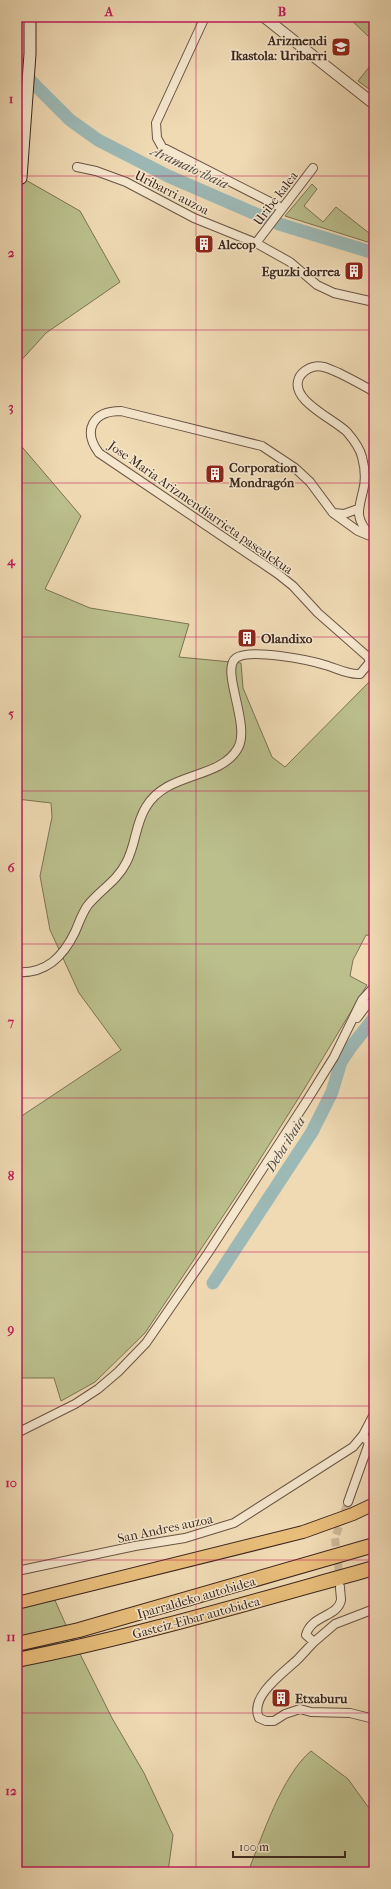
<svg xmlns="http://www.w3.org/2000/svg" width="391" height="1889" font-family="'IM FELL French Canon',serif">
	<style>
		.green { fill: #babf8c; stroke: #7c7355 }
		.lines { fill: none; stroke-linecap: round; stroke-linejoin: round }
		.river { stroke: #9cb9b6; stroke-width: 13 }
		.minor-tunnel { stroke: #cbb696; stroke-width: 8; stroke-dasharray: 8 4; stroke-linecap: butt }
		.secondary-tunnel { stroke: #cbb696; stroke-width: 11; stroke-dasharray: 11 5.5; stroke-linecap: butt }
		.minor-casing { stroke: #6a5444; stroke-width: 10 }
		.tertiary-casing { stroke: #6a5444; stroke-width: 12 }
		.secondary-casing { stroke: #3d271e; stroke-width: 13 }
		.primary-casing { stroke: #3d271e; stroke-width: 14 }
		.motorway-casing { stroke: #3d271e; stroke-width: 16 }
		.minor { stroke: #f5e7ce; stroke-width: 8 }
		.tertiary { stroke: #f5e7ce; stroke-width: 10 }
		.secondary { stroke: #f5e7ce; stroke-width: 11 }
		.primary { stroke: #e8bd7a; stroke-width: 12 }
		.motorway { stroke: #e8bd7a; stroke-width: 14 }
		.grid { fill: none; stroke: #c2185b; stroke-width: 1; stroke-opacity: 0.55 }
		.labels { text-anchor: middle; stroke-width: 3; stroke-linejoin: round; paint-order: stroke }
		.poi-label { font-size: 13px; font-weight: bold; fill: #3d271e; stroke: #f5e7ce; text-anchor: start }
		.street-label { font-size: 13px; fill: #3d271e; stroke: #f5e7ce }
		.water-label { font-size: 14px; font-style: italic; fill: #554c44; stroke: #f5e7ce }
		.neatline { fill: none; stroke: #c2185b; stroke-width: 1.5 }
		.grid-label { font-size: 13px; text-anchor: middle; font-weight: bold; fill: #c2185b }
	</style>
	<rect width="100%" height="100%" fill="#efdab4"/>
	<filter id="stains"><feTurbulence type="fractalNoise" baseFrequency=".005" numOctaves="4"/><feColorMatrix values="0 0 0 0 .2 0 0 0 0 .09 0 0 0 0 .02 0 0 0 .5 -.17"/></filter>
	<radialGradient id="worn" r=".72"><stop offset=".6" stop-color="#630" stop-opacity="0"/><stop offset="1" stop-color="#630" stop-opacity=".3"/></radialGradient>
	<!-- green -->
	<path class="green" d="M348,17H374V38L368,36Z
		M374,61V89H369L358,81Z
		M17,175L80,211L120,282L46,333L17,365Z
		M312,184L317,189L304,206L323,222L336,207L369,233L374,228V244L285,216Z
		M17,441L81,516L45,589L90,608L189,624L179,657L241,663L243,688L272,757L285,767L374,677V936L366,935L353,960L350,976L367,985L303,1091L245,1183L145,1333L95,1382L61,1401L54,1378H17V1119L121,1050L79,993L50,930L40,876L52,817L51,803L17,799Z
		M50,1589L69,1632L112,1718L144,1773L173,1835L168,1872H17V1604Z
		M311,1751L348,1779L374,1815V1872H248C262,1837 282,1775 311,1751Z"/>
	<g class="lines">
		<!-- river -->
		<path class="river" d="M17,67L70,120L98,140L168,176L279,224L374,253
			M213,1283L312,1132L332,1092L341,1062L351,1047L374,1018"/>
		<!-- minor-tunnel -->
		<path class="minor-tunnel" d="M340,1582L335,1538L348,1502"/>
		<!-- secondary-tunnel -->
		<path class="secondary-tunnel" d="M17,229L21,178"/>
		<!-- minor casing -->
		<g class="minor-casing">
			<path id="minor" d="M205,17L156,123L157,138L162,147L282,208
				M77,167L96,171L126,182L194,218L256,243L290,262L317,285L334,293L374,302
				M256,243L313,168
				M334,513L344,514L358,509
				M370,535C355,518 358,511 363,491C366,480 365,468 362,457C360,448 353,439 347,432C334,419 289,400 299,378C301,373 308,368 313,367C322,364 331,370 339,373C351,379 363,385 374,392
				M17,972C46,974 63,957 75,932C79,923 82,913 88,905C100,890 117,881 126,863C136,845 135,824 146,807C167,771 220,780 238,748C251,725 220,670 236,658C250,648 309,660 325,665C336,668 348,675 360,674L370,662L368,657L318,613L293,586L278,574L99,453C82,430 93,411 121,411L262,446L295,468L310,482L333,513L358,531L370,536
				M357,1018L366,1006L374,1001
				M17,1433L75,1404L98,1389L118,1372L146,1343L208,1253L306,1102L334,1057L362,1000L374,987
				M348,1502L369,1443L363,1435
				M17,1571L135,1546L185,1538L234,1523L353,1447L363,1435L374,1414
				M340,1587C340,1591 341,1596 341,1600C338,1617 311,1615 306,1635L314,1642C308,1648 303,1654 297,1660C283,1673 249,1697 259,1718L266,1721H274L285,1714L300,1709L311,1712L350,1713L374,1719
				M314,1642L335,1624L374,1609"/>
		</g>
		<!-- tertiary casing -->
		<g class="tertiary-casing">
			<path id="tertiary" d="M264,17L374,104"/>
		</g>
		<!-- secondary casing -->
		<g class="secondary-casing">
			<path id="secondary" d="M21,178L30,54V17"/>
		</g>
		<!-- primary casing -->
		<g class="primary-casing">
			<path id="primary" d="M17,1603L303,1532L353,1514L374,1504"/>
		</g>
		<!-- motorway casing -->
		<g class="motorway-casing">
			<path id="motorway" d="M17,1644L79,1630L374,1545
				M17,1660C138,1636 255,1601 374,1568"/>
		</g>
		<!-- minor -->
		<use href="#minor" class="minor"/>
		<!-- tertiary -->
		<use href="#tertiary" class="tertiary"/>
		<!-- secondary -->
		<use href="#secondary" class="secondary"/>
		<!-- primary -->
		<use href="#primary" class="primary"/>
		<!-- motorway -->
		<use href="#motorway" class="motorway"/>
	</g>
	<!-- grid -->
	<path class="grid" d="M196,17V1872M17,176H374M17,330H374M17,483H374M17,637H374M17,791H374M17,944H374M17,1098H374M17,1252H374M17,1406H374M17,1560H374M17,1713H374"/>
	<!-- icons -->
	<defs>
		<g id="school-square" transform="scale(1)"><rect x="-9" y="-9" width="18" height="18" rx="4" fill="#8f2418" stroke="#f5e7ce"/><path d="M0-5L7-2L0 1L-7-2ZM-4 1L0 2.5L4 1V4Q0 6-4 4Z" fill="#fff"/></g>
		<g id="building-square" transform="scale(1)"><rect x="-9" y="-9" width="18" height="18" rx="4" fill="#8f2418" stroke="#f5e7ce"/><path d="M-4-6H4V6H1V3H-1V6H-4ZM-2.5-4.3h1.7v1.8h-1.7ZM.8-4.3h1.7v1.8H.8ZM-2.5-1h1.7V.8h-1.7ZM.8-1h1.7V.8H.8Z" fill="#fff"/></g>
	</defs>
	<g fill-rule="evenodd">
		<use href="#school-square" x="341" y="47"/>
		<use href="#building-square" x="204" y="244"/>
		<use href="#building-square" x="354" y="271"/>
		<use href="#building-square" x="215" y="474"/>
		<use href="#building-square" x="247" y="638"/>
		<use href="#building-square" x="281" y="1698"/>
	</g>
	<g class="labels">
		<!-- poi labels -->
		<g class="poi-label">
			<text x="327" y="45" text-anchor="end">Arizmendi<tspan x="327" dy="15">Ikastola: Uribarri</tspan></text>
			<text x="218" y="249">Alecop</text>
			<text x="340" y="276" text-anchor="end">Eguzki dorrea</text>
			<text x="229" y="472">Corporation<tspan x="229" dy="15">Mondragón</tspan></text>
			<text x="261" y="643">Olandixo</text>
			<text x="295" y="1703">Etxaburu</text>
		</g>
		<!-- street labels -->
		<g class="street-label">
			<text transform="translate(172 192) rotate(27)" y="5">Uribarri auzoa</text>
			<text transform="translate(275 198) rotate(-53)" y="5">Uribe kalea</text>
			<text transform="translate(201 507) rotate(35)" y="5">Jose Maria Arizmendiarrieta pasealekua</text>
			<text transform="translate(165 1528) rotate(-12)" y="5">San Andres auzoa</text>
			<text transform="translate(196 1597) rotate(-16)" y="5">Iparraldeko autobidea</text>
			<text transform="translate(196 1617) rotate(-15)" y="5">Gasteiz-Eibar autobidea</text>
		</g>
		<!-- water labels -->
		<g class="water-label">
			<text transform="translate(190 167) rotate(25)" y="5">Aramaio ibaia</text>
			<text transform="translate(285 1144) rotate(-58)" y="5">Deba ibaia</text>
		</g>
	</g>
	<!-- margin -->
	<rect width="391" height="1889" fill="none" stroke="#efdab4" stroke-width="44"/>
	<!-- scale -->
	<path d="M233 1851v6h112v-6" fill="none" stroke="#3d271e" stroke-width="2"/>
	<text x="239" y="1851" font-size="12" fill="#3d271e" stroke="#f5e7ce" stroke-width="3" paint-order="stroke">100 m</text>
	<rect x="22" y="22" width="347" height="1845" class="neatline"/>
	<g class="grid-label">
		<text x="109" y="16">A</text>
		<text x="282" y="16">B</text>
		<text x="11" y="103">1</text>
		<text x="11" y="257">2</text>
		<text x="11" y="411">3</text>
		<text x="11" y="565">4</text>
		<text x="11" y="718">5</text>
		<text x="11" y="872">6</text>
		<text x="11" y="1026">7</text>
		<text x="11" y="1180">8</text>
		<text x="11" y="1333">9</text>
		<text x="11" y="1487">10</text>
		<text x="11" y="1641">11</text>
		<text x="11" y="1795">12</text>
	</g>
	<rect width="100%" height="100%" filter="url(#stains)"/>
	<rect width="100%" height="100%" fill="url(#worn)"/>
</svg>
